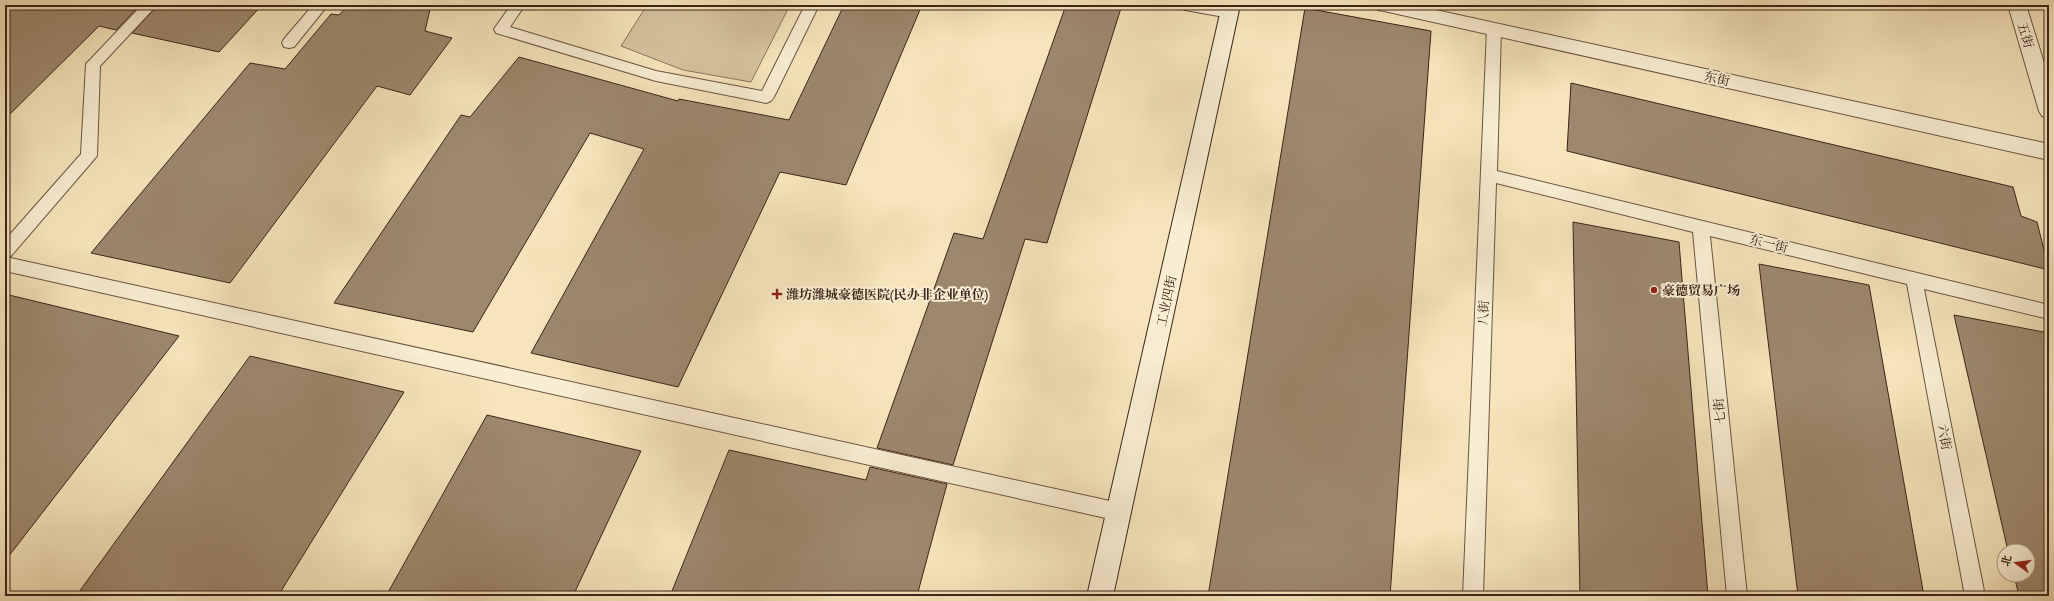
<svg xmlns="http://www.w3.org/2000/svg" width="2054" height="601" font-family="'IM FELL Double Pica','Noto Serif SC',serif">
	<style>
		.green { fill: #d6c4a0; stroke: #89745c }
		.building { fill: #9d886e; stroke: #3c2419 }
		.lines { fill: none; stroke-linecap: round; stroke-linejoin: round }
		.lane-casing { stroke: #6a5442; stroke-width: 2 }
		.street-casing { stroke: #6a5442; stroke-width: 2 }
		.secondary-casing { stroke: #3c2419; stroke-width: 2 }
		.lane { fill: #f9eed3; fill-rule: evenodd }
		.street { fill: #f9eed3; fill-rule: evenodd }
		.secondary { fill: #f9eed3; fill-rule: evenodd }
		.poi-dot { fill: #8f2418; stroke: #f9eed3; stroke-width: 1.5 }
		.labels { text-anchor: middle; stroke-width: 4; stroke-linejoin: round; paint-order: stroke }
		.street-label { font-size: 13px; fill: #3c2419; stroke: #f9eed3 }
		.poi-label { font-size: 13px; font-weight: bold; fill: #3c2419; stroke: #f9eed3; text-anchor: start }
	</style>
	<rect width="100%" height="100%" fill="#f6e5bc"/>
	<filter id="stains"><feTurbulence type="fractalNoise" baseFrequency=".005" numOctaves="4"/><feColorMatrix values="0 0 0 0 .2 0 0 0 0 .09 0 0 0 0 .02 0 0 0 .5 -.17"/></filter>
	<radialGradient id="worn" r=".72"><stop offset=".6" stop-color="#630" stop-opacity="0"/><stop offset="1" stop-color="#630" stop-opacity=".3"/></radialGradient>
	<!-- green -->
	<path class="green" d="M647,5H790L751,82L683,70L621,46Z"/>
	<!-- building -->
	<path class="building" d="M5,5H140L116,30L99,26L5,119Z
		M158,5H262L219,52L132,33Z
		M348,5H431L425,31L452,38L410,95L377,86L230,283L91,253L250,63L285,69L331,14L339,15Z
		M844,5H922L846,185L780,172L678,387L531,353L644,149L590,133L473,332L334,303L461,115L470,117L519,57L678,101L679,99L789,120Z
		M1066,5H1122L1047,243L1025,239L953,465L877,448L954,233L983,239Z
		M1305,8L1431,31L1390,596H1208Z
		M1571,83L2013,187L2021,216L2037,222L2049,270L1567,151Z
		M1573,222L1679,242L1708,596H1580Z
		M1759,264L1869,285L1924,596H1798Z
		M5,294L179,336L5,561Z
		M1954,315L2049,333V596H2019L2014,575H2028V551H2008Z
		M250,356L404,392L278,596H76Z
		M487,415L641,451L573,596H386Z
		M729,450L866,480L870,467L947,484L917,596H670Z"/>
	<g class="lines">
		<!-- lane casing -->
		<g class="lane-casing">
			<path id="lane" d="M142,5H157L100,66L97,156L11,256L6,257L1119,503L1126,506L1129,512L1126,518L1119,521L5,271V240L81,154L86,64Z
				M313,5H328L294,47L289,48L284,47L282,43L284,39Z
				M511,5H525L510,27L656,71L762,91L805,5H819L774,97L771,101L766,103L656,81L496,33L494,29Z
				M1178,5H1213L1235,9L1237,13L1235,17L1230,18L1185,10L1180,8Z
				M1494,24L1499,25L1501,29L1497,171L2049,305V319L1924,289L1985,596H1965L1907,284L1710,236L1747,596H1727L1693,232L1496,183L1483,596H1463L1487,29L1489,25Z"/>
		</g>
		<!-- street casing -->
		<g class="street-casing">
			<path id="street" d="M1375,5H1413L2049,144V160L1384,11L1378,10Z
				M2008,5H2026L2049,79V118L2042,116L2039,111Z"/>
		</g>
		<!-- secondary casing -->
		<g class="secondary-casing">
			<path id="secondary" d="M1222,5H1240L1113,596H1087Z"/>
		</g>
		<!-- lane -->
		<use href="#lane" class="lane"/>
		<!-- street -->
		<use href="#street" class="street"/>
		<!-- secondary -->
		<use href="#secondary" class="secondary"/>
	</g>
	<!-- markers -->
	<g class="poi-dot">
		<circle cx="1654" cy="290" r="4"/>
		<path d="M775 288h4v4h4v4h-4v4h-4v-4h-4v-4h4z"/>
	</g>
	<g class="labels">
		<!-- street labels -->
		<g class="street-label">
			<text transform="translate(2026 35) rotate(73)" y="5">五街</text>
			<text transform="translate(1717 78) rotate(12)" y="5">东街</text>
			<text transform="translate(1769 243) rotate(14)" y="5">东一街</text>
			<text transform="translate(1166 301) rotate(-78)" y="5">工业四街</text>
			<text transform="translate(1483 313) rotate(-88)" y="5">八街</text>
			<text transform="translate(1719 411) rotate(-96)" y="5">七街</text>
			<text transform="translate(1945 437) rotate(79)" y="5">六街</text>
		</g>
		<!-- poi labels -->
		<g class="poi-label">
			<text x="1662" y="295">豪德贸易广场</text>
			<text x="786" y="299">潍坊潍城豪德医院(民办非企业单位)</text>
		</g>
	</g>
	<!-- margin -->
	<rect width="2054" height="601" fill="none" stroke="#f6e5bc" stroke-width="20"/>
	<rect x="6" y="6" width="2042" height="589" fill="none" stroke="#3c2419" stroke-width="2"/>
	<rect x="10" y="10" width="2034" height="581" fill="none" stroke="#3c2419"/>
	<!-- north arrow -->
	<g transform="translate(2016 563) rotate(284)"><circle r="19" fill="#f9eed3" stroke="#ad9d89"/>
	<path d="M0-3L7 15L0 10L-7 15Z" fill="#8f2418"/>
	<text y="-6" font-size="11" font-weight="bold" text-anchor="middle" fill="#3c2419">北</text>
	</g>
	<rect width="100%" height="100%" filter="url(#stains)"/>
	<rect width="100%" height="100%" fill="url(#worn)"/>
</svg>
